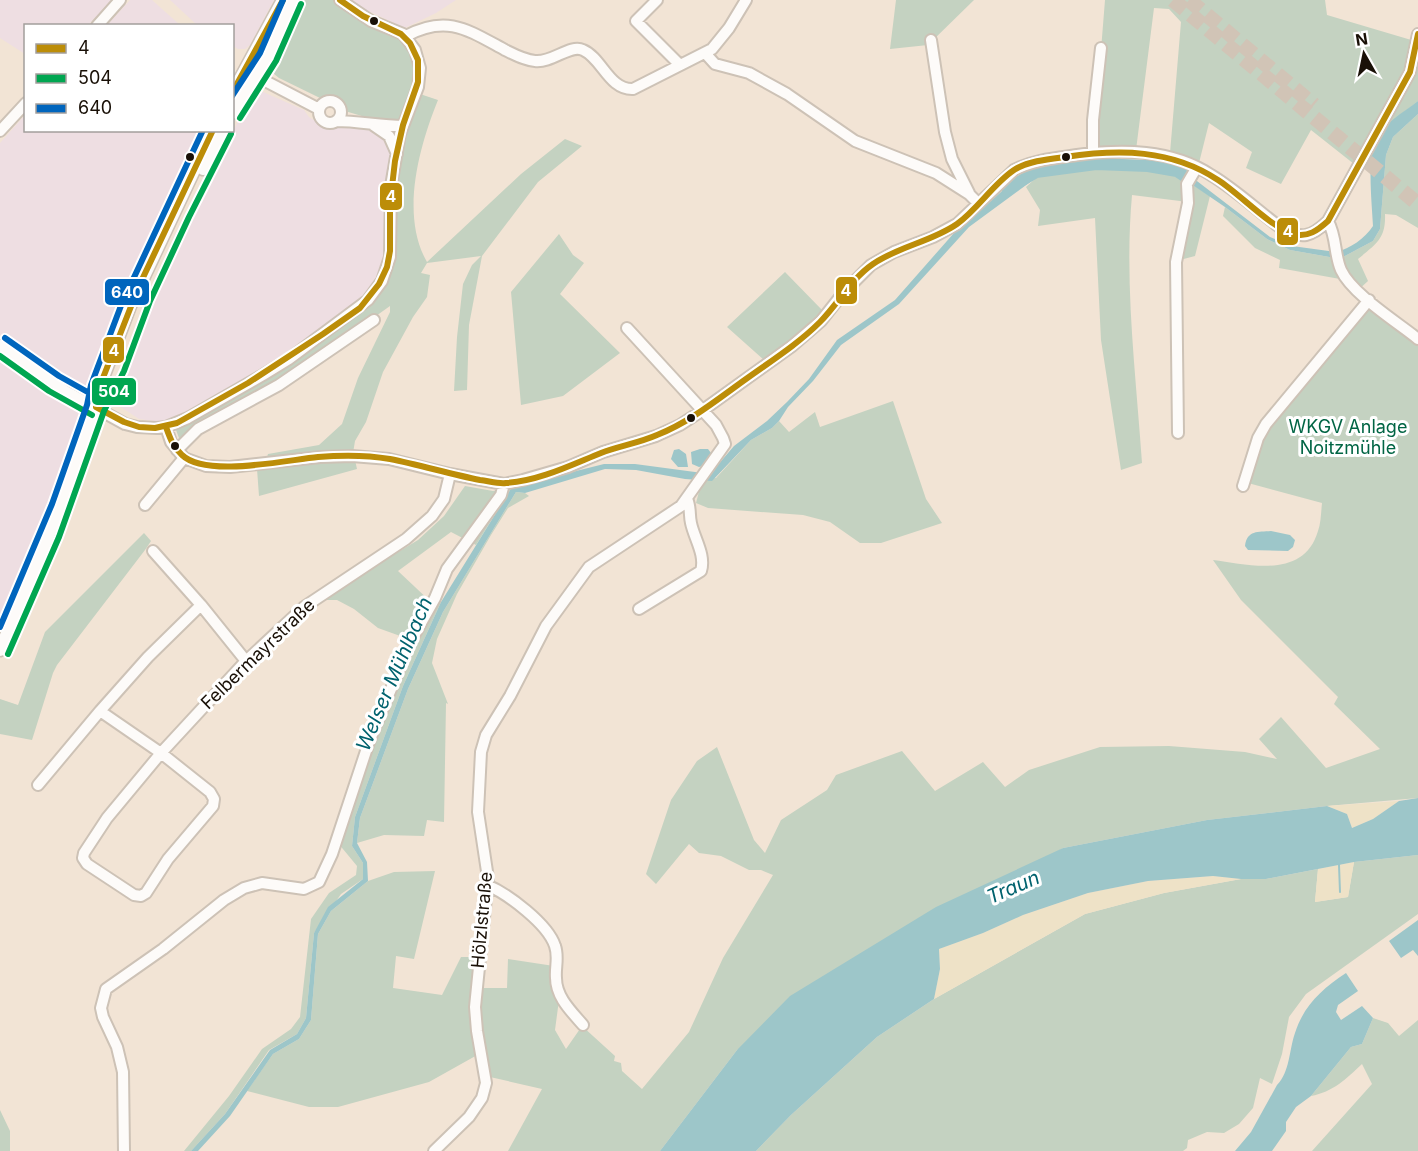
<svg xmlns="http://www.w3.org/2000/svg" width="1418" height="1151" font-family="Inter,sans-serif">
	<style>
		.commercial { fill: #eedee2 }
		.green { fill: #c4d2c1 }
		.sand { fill: #eee2c7 }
		.water { fill: #9dc6c9 }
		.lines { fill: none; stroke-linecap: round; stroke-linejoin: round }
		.stream { stroke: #9dc6c9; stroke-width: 2 }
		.river { stroke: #9dc6c9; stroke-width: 12 }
		.highway-tunnel { stroke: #d1c4b6; stroke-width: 15; stroke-dasharray: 15 8; stroke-linecap: butt }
		.minor-casing { stroke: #cdc2b6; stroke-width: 14 }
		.major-casing { stroke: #cdc2b6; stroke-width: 15 }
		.minor { stroke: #fdfbf9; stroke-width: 10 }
		.major { stroke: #fdfbf9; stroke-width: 12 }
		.bus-1-casing { stroke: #fff; stroke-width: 10 }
		.bus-2-casing { stroke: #fff; stroke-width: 10 }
		.bus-3-casing { stroke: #fff; stroke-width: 10 }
		.bus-1 { stroke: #bc8d08; stroke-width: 6 }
		.bus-2 { stroke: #00a651; stroke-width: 6 }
		.bus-3 { stroke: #0065bd; stroke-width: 6 }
		.bus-dot { fill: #191007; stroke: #fff; stroke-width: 2 }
		.labels { text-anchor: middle; stroke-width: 6; stroke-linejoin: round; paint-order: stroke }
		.park-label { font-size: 18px; fill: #016544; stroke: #fff }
		.street-label { font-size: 18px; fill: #191007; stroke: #fff }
		.water-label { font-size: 20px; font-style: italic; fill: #00626e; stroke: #fff }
		.line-badge { stroke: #fff; stroke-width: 2 }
		.badge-label { font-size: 16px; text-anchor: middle; font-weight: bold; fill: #fff }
	</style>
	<rect width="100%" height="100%" fill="#f2e4d5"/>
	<!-- commercial -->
	<path class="commercial" d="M0,0H112L88,25L26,26L25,54L0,38Z
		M130,0H152L180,25H107Z
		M170,0H274L250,45L245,49H238L233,46L232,26L197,25Z
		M350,0H456L436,13L405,28L353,4Z
		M261,91L304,110L309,117L325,127L354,124L381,132L390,144L392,159L387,248L384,268L375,285L364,300L289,354L177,419L161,422L139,419L110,400L138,319L172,249L173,238L214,156L230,136L254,93Z
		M25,115L26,130L206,131L193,150L183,172V181L94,389L89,391L81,390L28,358L0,334V143Z
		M0,351L33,380L51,393L77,407L82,414V424L50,514L36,549L10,600L0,628Z"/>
	<!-- green -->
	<path class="green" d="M301,0H334L358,18L399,36L411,49L417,70L415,86L401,118L393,123L382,122L345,111L343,104L336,98H320L279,78L268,69L290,21L296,15Z
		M896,0H974L928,45L890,49Z
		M1105,0H1325L1327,15L1418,42V101C1394,121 1371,131 1372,166L1354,164L1311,130L1281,184L1246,168L1252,152L1209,123L1199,163L1170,153L1181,22L1169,9L1154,8L1136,150H1093Z
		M420,94L438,100C419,147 400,215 427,262L521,174L565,139L582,146L538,182L482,256L469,325L467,390L454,391L457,337L463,284L472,265L481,256L427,263L421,273L430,275L427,297L413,317L383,372L366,422L355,441L353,453L266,460L268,454L319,445L342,424L358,378L390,312V306L310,363L186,437L179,438L176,430L258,384L312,348L376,298L387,278L395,186L407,127Z
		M1418,114V228L1396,215L1385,214C1386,239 1376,244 1358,259L1368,281L1356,292L1340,279L1279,268L1280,260L1255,248L1223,216L1225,207L1267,239L1290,250L1335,258L1343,257L1373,241L1380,229L1386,155L1393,137Z
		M1096,167L1146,169L1175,173L1210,196L1195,256L1176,261L1188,202L1132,195C1124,284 1136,374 1142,463L1121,470L1101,340L1095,218L1038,226L1040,210L1026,187L1037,177Z
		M559,234L573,255L584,263L560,294L620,353L563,396L521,405L511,292Z
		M785,272L823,311L808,331L765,361L727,327Z
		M1368,305L1418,344V798L1327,806L1207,820L1063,848L737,1050L660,1151H508L542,1089L490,1077L479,1054L429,1082L338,1107H309L247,1091L273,1054L299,1039L311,1020L318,934L331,911L368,881L394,872L435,871L414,959L396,956L393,988L442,995L461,957H476L474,988H507L508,959L554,966L559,1000L555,1030L566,1049L582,1026L615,1056L614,1061L621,1063L622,1071L642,1089L689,1032L723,958L773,875L761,870H749L721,856L699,853L689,844L656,884L646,874L671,800L697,761L717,747L754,840L765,853L781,820L827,790L836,775L902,751L935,791L983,762L1005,787L1029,770L1100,747L1169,746L1245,752L1277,759L1259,739L1281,717L1326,768L1380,749L1334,704L1338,697L1241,600L1213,560C1250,565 1304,579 1318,531C1321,523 1321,512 1322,503L1248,483L1267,426Z
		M893,401L926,499L942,523L881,543H860L830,522L803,515L708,508L696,503L702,480L716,478L751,440L772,428L779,421L789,432L815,412L820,427Z
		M355,460L357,469L259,496L257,469L290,464Z
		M465,486L493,491L512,487L476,545L451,532L398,571L432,603L441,602L403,686L355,817L352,846L363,863V879L341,894L314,933L306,1018L297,1034L269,1050L225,1114L191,1151H184L229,1096L262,1049L291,1029L300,1017L311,919L329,893L356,875L357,866L338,843L370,749L416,638L403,637L378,628L354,609L337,600H319L418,540L444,516Z
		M516,492L525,493L529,496L508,508L491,535L457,594L437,639L432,663L448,704L446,703L444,822L427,820L424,836L384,835L357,843L360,818L408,689L443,612Z
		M144,533L151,541L145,550L57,665L53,673L32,740L0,734V699L18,705L45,632Z
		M1418,855V914L1306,994L1289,1017L1282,1054L1272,1084L1260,1078L1253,1108L1239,1124L1224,1133L1207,1132L1188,1140L1187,1148L1183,1151H756L791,1115L877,1037L934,999L1085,914L1164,893L1241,879H1266L1318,869L1315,902L1348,897L1354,862Z
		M1373,1018L1388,1023L1399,1036L1418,1020V1151H1312L1372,1084L1362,1064C1346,1079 1333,1092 1311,1096L1351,1047L1362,1044Z
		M0,1110L10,1131V1151H0Z"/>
	<!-- sand -->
	<path class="sand" d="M1399,801L1373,819L1352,828L1347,814L1327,806Z
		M1354,862L1348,897L1315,902L1318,869Z
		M1213,876L1241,879L1164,893L1085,914L934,999L940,969L939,949L983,933L1023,915L1088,893L1148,881Z"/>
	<!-- water -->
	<path class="water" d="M1418,101V114L1393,137L1386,155L1380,229L1373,241L1343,257L1335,258L1290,250L1267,239L1225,207L1175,173L1146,169L1096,167L1037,177L969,227L899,304L841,345L813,381L788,407L779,421L772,428L751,440L712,481L685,479L636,470L605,469L525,493L516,492L443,612L408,689L360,818L357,843L367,862L368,881L331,911L318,934L311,1020L299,1039L273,1054L230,1116L198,1151H191L225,1114L270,1050L297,1034L306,1018L314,933L328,907L363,879V863L352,846L355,817L403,686L441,602L512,487L604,464H635L710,474L734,446L767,421L787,402L809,379L837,340L895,300L954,233L1001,192L1036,172L1096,164L1148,166L1177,171L1193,178L1270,237L1292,246L1336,252C1350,249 1365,238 1373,226C1372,204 1367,161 1375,142C1381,125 1404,112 1418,101Z
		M679,449L686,454L688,467H678L671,459L674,450Z
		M700,449H708L711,453L703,466L699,467L692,464L691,452Z
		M1271,531L1290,535L1295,540L1293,547L1288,551L1248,550L1245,546C1247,530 1258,532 1271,531Z
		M1418,798V855L1354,862L1266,879H1241L1213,876L1148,881L1088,893L1023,915L983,933L939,949L940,969L934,999L877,1037L791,1115L756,1151H660L737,1050L790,996L936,907L1063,848L1207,820L1327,806L1347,814L1352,828L1373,819L1399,801Z
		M1418,920V956L1413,950L1401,958L1389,941Z
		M1346,973L1358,991L1338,1005L1336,1012L1341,1020L1362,1006L1373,1018L1362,1044L1351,1047L1311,1096L1296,1107L1286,1122V1131L1272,1151H1235L1251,1132L1277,1085C1290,1072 1289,1050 1295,1033C1304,1005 1322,989 1346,973Z"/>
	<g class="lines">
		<!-- stream -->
		<path class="stream" d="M1340,892L1339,865L1340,862"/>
		<!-- river -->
		<path class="river" d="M1007,189L1036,172L1096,164L1148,166L1177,171L1186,177"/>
		<!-- highway-tunnel -->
		<path class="highway-tunnel" d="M1173,0L1418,204
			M1189,0L1314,105"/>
		<!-- minor casing -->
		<g class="minor-casing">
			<path id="minor" d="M657,0L636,21L680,65
				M97,26L120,0
				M406,36C447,14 468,30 505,50C515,55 524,60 535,61C552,63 570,44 583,50C602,58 609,90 633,89L712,49L729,28L746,0
				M931,40L945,132L952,159L969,193
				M705,53L715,64L749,73L787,94L855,141L936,173L969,194L978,203
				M250,73L319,109
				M319 112a11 11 0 1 1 22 0a11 11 0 1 1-22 0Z
				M336,121C359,121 380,126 403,126
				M373,125L389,136L397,154
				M0,131L26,103
				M1093,153V120L1101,48
				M1328,221C1337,238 1334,254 1341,270C1352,294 1397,322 1418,339
				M0,345L67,392L125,424L137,427L157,428L166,427L188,418L263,375L289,359L368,300L382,281L390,257L391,186L400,134L418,87L420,68L415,50L403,34L371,21L340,0
				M166,427L171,442L184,458L206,466L230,467L320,457L352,456L389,459L450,474L504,484L523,480L568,467L603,452L656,436L680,425L703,410L792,346L821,321L844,292L871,265L894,252L933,237L957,224L1014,170C1033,160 1056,158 1077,155C1122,149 1171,149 1211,175C1236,190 1258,211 1281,228C1302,240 1311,237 1328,221L1410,72L1418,34
				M1178,433L1176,262L1188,203L1187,184L1197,167
				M177,450L198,429L279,385L374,320
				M1243,486L1258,438L1266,424L1369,300
				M145,505L184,458
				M153,551L201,605
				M639,609L701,571C706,555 694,538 691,523C689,515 691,507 687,499
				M246,661L201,605L148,657L100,711L161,753L210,792L214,799L213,806L168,859L146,893L141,896L134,895L87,864L83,858L84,853L107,818L161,753L246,661L304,607L406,539L432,516L444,499L450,474
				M38,785L100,711
				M487,885C508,894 548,924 555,946C559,957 555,967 556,978C556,997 571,1011 583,1025
				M124,1151L123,1072L117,1047L103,1017L101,1008L106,989L163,949L224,900L244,888L262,883L304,889L319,882L332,854L369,742L411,641L435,598L447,569L501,495L504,484
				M434,1151L469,1117L482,1098L486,1083L477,1031L475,1007L488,878L478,812L481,752L486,735L510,696L546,626L589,567L681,506L725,444L723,438L716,425L627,328"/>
		</g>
		<!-- major casing -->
		<g class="major-casing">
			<path id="major" d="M232,94L283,0
				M232,113L268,57L293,0
				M203,169L223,130
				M0,650L60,507L96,407L99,388L130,306L213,130"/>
		</g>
		<!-- minor -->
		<use href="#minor" class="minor"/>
		<!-- major -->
		<use href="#major" class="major"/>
		<!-- bus-1 casing -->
		<g class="bus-1-casing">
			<path id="bus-1" d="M232,93L283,0
				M213,130L139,286L99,388L96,407L124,422L139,427L155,428L177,423L248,383L323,334L360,308L379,284L387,267L390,251V204L395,161L403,125L418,82V60L410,43L401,34L363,16L340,0
				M166,427C170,438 173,447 182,455C206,478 286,460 318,457C341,455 367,455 390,459C420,465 450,474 480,480C489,481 498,484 506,483C539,481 571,465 601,453C619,446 639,443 657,435C690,422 718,399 746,379C771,361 798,344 820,322C838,304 851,279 873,264C899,246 931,242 957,224C978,209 993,184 1014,170C1028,161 1049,159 1065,157C1119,149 1171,149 1218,180C1240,194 1269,226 1293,234C1308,238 1318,230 1328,221L1410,72L1418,34"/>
		</g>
		<!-- bus-2 casing -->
		<g class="bus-2-casing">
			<path id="bus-2" d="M240,118L276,61L301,4
				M0,356L49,391L92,415
				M8,654L59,537L104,411L124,371L150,301L189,217L231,134"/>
		</g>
		<!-- bus-3 casing -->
		<g class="bus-3-casing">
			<path id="bus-3" d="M232,96L260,53L283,0
				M5,338L59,376L100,399
				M0,627L52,504L87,405L91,385L122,303L203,130"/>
		</g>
		<!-- bus-1 -->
		<use href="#bus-1" class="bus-1"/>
		<!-- bus-2 -->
		<use href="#bus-2" class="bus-2"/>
		<!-- bus-3 -->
		<use href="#bus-3" class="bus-3"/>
	</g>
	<!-- markers -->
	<g class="bus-dot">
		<circle cx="374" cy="21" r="5"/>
		<circle cx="190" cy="157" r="5"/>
		<circle cx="1066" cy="157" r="5"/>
		<circle cx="691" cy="418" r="5"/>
		<circle cx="175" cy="446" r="5"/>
	</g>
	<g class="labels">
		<!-- park labels -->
		<g class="park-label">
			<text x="1348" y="433">WKGV Anlage<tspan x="1348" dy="21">Noitzmühle</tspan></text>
		</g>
		<!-- street labels -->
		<g class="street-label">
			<text transform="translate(258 654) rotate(-44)" y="6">Felbermayrstraße</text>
			<text transform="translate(482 920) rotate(-85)" y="6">Hölzlstraße</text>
		</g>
		<!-- water labels -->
		<g class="water-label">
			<text transform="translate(394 674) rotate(-67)" y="7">Welser Mühlbach</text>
			<text transform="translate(1013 887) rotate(-23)" y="7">Traun</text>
		</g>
	</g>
	<g class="line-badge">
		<rect x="379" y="182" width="24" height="29" rx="6" fill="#bc8d08"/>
		<rect x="1276" y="217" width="23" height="29" rx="6" fill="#bc8d08"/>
		<rect x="835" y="276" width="23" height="29" rx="6" fill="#bc8d08"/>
		<rect x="104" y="278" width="46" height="28" rx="6" fill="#0065bd"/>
		<rect x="102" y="336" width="23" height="28" rx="6" fill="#bc8d08"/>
		<rect x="91" y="377" width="46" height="29" rx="6" fill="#00a651"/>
	</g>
	<g class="badge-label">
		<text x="391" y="202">4</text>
		<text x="1288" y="237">4</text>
		<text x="846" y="296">4</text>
		<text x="127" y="298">640</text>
		<text x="114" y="356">4</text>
		<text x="114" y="397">504</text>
	</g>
	<!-- legend -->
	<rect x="24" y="24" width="210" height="108" fill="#ffffff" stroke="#a39f9c" stroke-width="1.5"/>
	<rect x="36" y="44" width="30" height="9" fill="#bc8d08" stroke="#a39f9c" stroke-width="1.5"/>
	<text x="78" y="54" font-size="18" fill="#191007">4</text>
	<rect x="36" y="74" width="30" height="9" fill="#00a651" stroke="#a39f9c" stroke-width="1.5"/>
	<text x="78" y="84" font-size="18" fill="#191007">504</text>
	<rect x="36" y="104" width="30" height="9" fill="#0065bd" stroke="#a39f9c" stroke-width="1.5"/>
	<text x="78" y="114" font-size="18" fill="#191007">640</text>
	<!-- north arrow -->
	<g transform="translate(1364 54) rotate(351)" stroke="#ffffff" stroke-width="4.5" paint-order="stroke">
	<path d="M0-4.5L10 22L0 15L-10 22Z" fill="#191007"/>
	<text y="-9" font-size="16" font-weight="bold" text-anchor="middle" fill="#191007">N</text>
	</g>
</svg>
